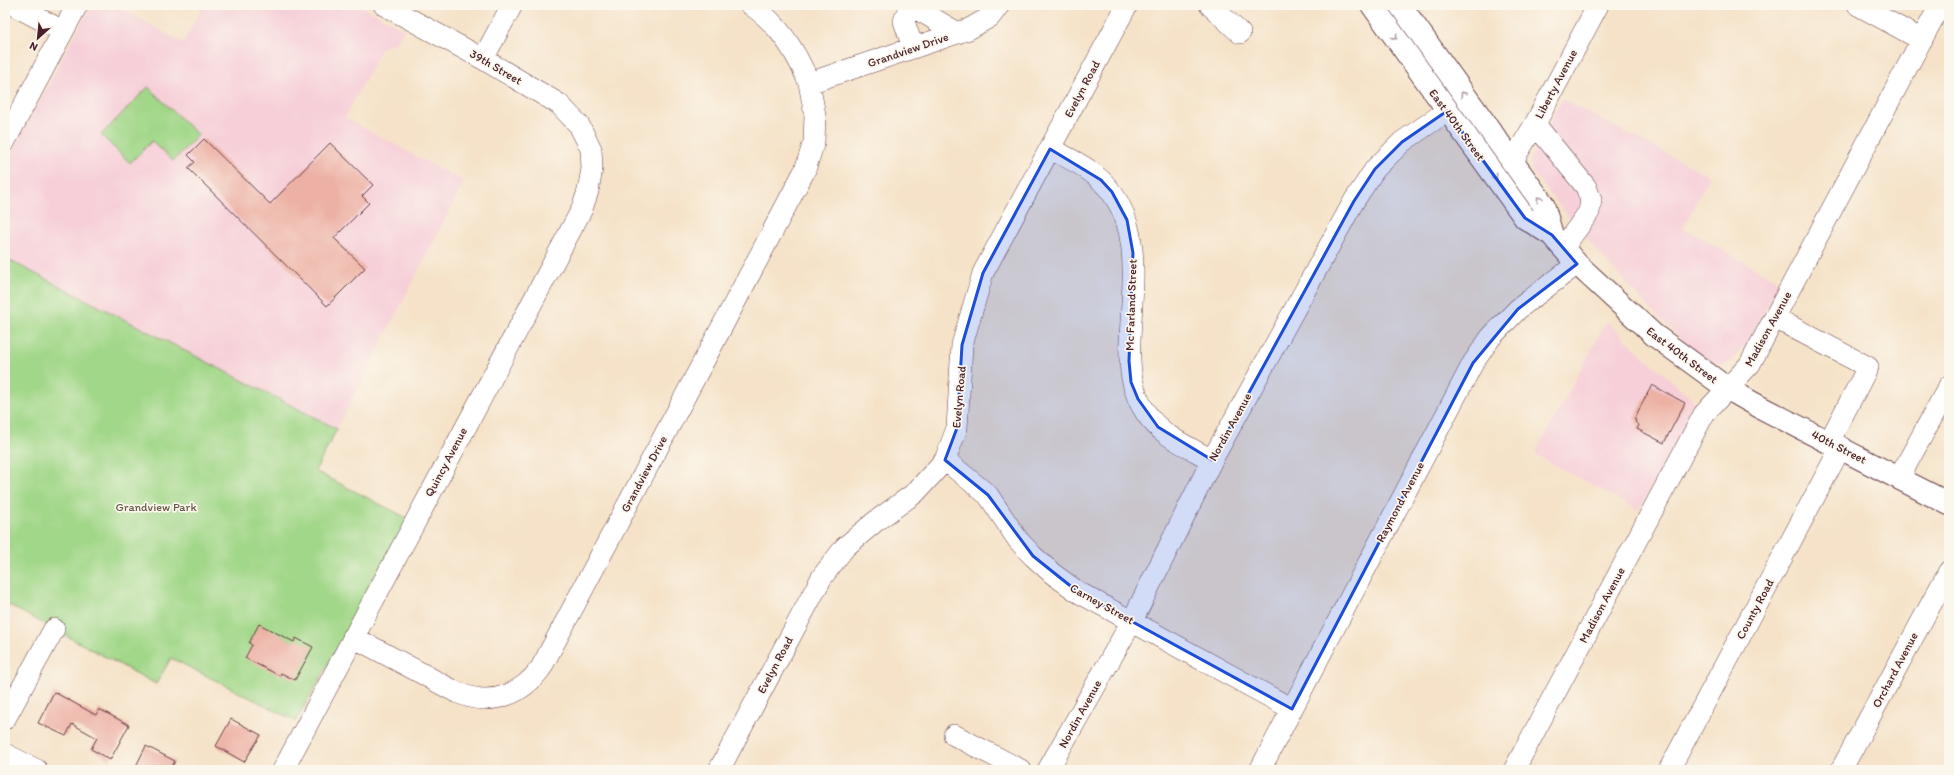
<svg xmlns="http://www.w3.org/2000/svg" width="1954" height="775" font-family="Itim,sans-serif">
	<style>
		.built { fill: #f6cfd8 }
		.park { fill: #a1d788; stroke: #767b5a }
		.building { fill: #edb0a4 }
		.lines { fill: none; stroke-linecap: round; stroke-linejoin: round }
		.minor-casing { stroke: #643c43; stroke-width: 22 }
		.major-casing { stroke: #643c43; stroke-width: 24 }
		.minor { stroke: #fff; stroke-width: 21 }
		.major { stroke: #fff; stroke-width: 22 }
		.oneway { stroke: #ae9aa0 }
		.marked { fill: #1d4ed8; fill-opacity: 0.2; stroke: #1d4ed8; stroke-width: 3; stroke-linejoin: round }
		.labels { text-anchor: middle; stroke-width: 3.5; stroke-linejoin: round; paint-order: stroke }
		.street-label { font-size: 12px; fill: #4a1f2b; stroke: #fbf7ec }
		.park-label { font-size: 12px; fill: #645647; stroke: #fbf7ec }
	</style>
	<rect width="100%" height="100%" fill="#fbf7ec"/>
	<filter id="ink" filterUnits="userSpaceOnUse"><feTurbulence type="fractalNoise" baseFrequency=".025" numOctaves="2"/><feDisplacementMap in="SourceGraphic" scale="8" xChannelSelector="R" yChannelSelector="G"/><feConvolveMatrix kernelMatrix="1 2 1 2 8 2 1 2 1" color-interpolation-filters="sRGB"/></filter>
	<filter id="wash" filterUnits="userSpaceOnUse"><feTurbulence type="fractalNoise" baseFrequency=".012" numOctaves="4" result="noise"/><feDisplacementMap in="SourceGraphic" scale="16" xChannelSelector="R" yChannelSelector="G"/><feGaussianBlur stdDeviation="0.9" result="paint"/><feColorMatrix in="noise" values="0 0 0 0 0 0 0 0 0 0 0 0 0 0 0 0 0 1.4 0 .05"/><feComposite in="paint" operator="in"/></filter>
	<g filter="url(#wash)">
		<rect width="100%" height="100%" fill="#f5e2c8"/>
		<!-- built -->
		<path class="built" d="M91,5H116L183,43L204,5H358L404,29L396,43L382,47L345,118L464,182L337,429L5,258V164Z
			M1562,99L1710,176L1683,228L1780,282L1745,346L1727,364L1722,365L1711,363L1682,340L1650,309L1599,253L1531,171L1530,159Z
			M1607,321L1643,356L1687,394L1694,402L1693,411L1639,510L1535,454Z"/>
		<!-- park -->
		<path class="park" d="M148,87L198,135L173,161L152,141L130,163L101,135Z
			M5,258L337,429L315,471L411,520L296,721L171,658L156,684L5,603Z"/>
		<g id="blocks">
			<!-- building -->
			<path class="building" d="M204,139L270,204L330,143L373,185L362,196L369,203L334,238L365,268L327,306L188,168L195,162L188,155Z
				M1652,385L1685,403L1664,443L1637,429L1639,425L1635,422L1636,420L1634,419Z
				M259,624L294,642L296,638L313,647L295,680L281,673L280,676L245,658L252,645L249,643Z
				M54,692L96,715L99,709L129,725L110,760L91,749L97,738L72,724L66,736L38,723Z
				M231,719L261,735L244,762L216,746Z
				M146,746L175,761L170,770H134Z"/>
		</g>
	</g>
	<g filter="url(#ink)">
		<use href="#blocks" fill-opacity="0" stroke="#643c43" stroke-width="1"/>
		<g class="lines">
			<!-- minor casing -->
			<g class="minor-casing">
				<path id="minor" d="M13,5L63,31
					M751,5C779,24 797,53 809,83
					M910,5L958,33
					M910,5L904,21L913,48
					M1210,5L1240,33
					M1858,5L1922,40
					M483,59L512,5
					M1535,124L1586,187L1591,200L1589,212L1563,248
					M5,141L77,5
					M1050,149C1062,155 1076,161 1087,169C1147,210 1132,279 1130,341C1129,367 1131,391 1146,413C1161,436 1189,447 1212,460
					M1512,162L1535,124L1598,5
					M1775,318L1868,367L1829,442
					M945,460L988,495L1018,540L1033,556L1053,574L1078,592L1292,709
					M1899,478L1949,386
					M353,637C376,649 398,661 421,673C434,680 447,688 461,694C493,707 523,693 541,668L805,170L814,142L815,115L809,83L969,29L990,17L999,5
					M5,719L54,629
					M954,735L1021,770
					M5,754L37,770
					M283,770L582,209L588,191L592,169L591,149L579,125L559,104L483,59L384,5
					M719,770L822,577L845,547L876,521L915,493L945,460L957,428L962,345L983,273L1127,5
					M1048,770L1132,621L1212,460L1354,201L1375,169L1402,142L1447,111
					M1260,770L1473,363L1491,337L1518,309L1577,264
					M1514,770L1704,414L1750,364L1940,5
					M1669,770L1841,447
					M1841,770L1949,571"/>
			</g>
			<!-- major casing -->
			<g class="major-casing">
				<path id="major" d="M1372,5L1525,218L1552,235L1577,264L1654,335L1728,389L1760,407L1949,504
					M1400,5L1543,204L1552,235"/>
			</g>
			<!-- minor -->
			<use href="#minor" class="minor"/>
			<!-- major -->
			<use href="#major" class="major"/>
		</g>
		<!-- one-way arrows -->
		<defs><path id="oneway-chevron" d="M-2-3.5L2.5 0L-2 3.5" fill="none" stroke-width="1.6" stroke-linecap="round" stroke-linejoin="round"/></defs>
		<g class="oneway">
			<use href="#oneway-chevron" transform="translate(1395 37) rotate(55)"/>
			<use href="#oneway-chevron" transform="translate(1463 94) rotate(-125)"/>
			<use href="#oneway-chevron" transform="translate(1495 177) rotate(54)"/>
			<use href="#oneway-chevron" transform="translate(1539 199) rotate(-126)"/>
		</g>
	</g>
	<!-- marked area -->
	<path class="marked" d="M1447,111L1525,218L1552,235L1577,264L1518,309L1473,363L1292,709L1078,592L1033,556L988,495L945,460L957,428L962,345L983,273L1050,149L1101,180L1112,192L1127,220L1133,253L1129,361L1131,382L1138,399L1158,427L1212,460L1354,201L1375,169L1402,142Z"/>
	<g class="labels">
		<!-- street labels -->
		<g class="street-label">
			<text transform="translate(908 50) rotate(-19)" y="4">Grandview Drive</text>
			<text transform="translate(496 67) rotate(30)" y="4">39th Street</text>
			<text transform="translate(1556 84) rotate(-62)" y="4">Liberty Avenue</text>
			<text transform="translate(1082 89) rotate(-62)" y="4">Evelyn Road</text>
			<text transform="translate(1457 125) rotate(54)" y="4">East 40th Street</text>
			<text transform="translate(1131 305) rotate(-88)" y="4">Mc Farland Street</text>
			<text transform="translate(1768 329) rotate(-61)" y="4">Madison Avenue</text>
			<text transform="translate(1682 355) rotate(37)" y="4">East 40th Street</text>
			<text transform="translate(959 397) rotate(-85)" y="4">Evelyn Road</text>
			<text transform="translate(1230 427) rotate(-61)" y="4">Nordin Avenue</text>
			<text transform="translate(1839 447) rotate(27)" y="4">40th Street</text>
			<text transform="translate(446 462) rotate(-62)" y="4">Quincy Avenue</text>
			<text transform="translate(644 474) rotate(-62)" y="4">Grandview Drive</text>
			<text transform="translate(1400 502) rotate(-62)" y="4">Raymond Avenue</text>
			<text transform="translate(1102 604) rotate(29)" y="4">Carney Street</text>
			<text transform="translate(1602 605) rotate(-62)" y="4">Madison Avenue</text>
			<text transform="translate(1755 609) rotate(-62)" y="4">County Road</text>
			<text transform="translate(775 665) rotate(-62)" y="4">Evelyn Road</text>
			<text transform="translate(1895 670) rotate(-62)" y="4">Orchard Avenue</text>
			<text transform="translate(1080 714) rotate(-61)" y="4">Nordin Avenue</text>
		</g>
		<!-- park labels -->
		<g class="park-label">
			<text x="156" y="511">Grandview Park</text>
		</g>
	</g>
	<!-- margin -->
	<rect width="1954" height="775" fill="none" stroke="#fbf7ec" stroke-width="20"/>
	<!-- north arrow -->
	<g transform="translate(38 38) rotate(207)" stroke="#fbf7ec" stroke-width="3" paint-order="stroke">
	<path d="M0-3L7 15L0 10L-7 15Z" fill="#4a1f2b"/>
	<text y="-6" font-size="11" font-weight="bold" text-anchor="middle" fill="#4a1f2b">N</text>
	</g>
</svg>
